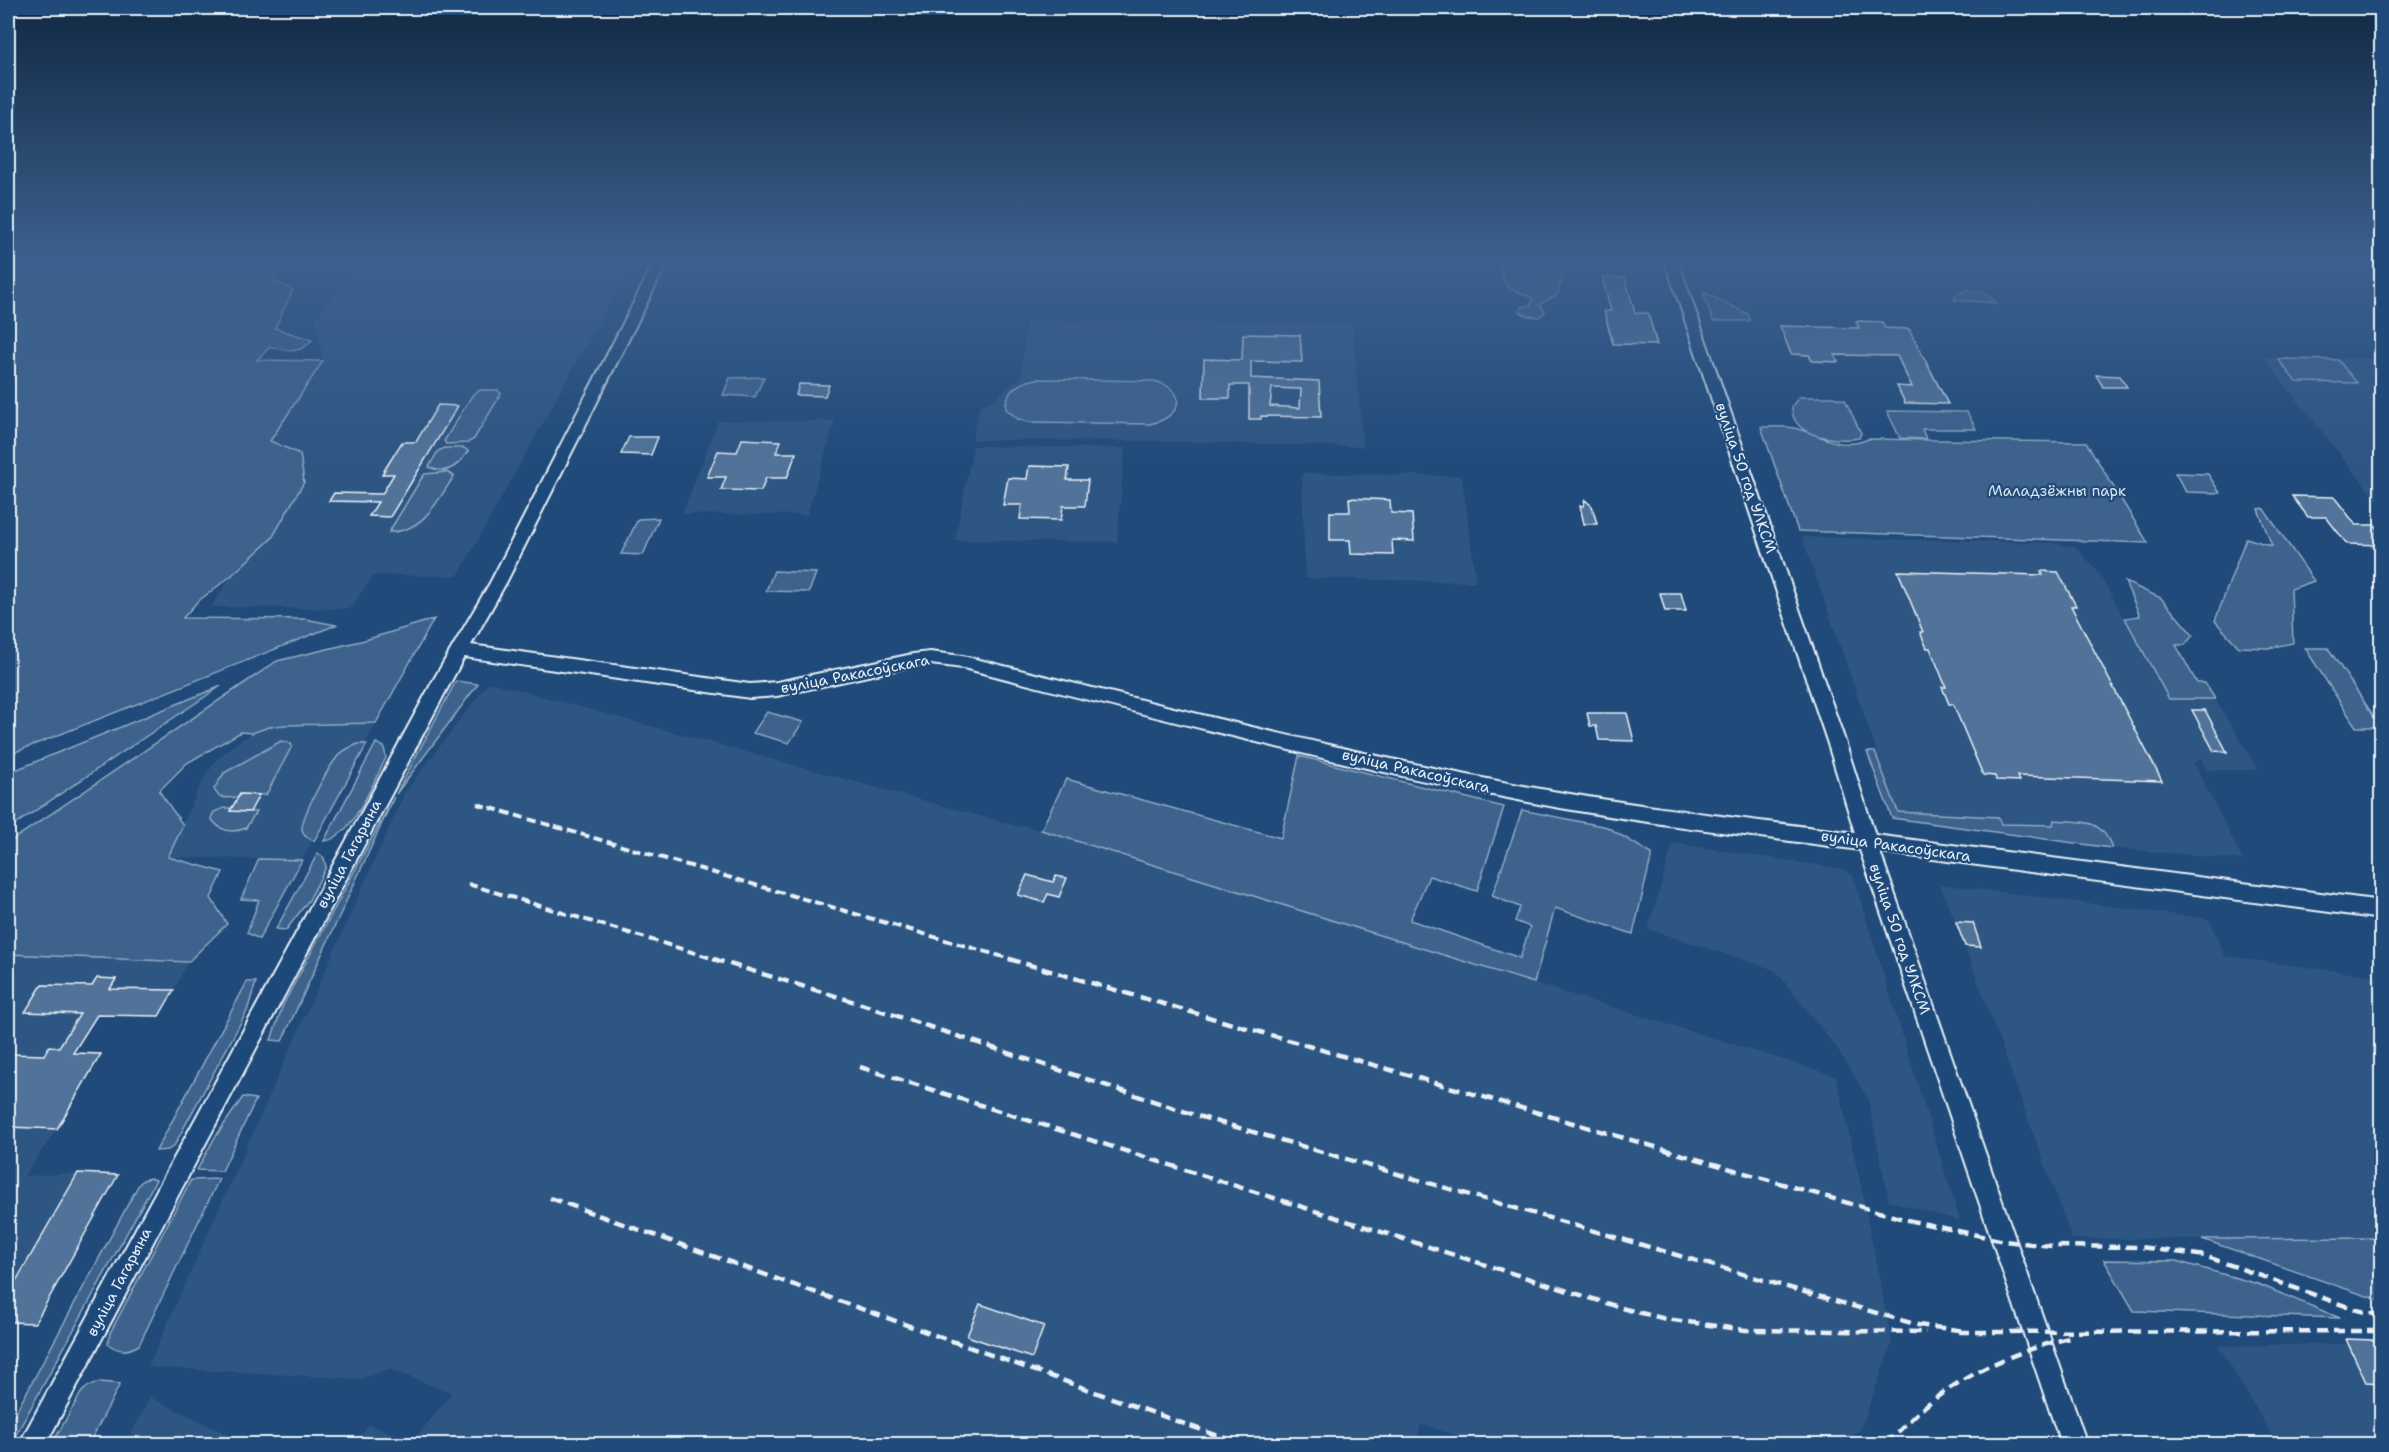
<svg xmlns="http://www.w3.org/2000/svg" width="2389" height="1452" font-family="'Shantell Sans',sans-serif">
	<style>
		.built { fill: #2e5683 }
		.green { fill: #3c628c; stroke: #92aac2; stroke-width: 1.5 }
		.building { fill: #517399; stroke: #e8f1f8; stroke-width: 1.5; fill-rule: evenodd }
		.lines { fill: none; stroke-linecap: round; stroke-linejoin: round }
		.major-casing { stroke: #e8f1f8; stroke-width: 4 }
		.major { fill: #1f4a7a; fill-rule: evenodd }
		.rail-far1 { stroke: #e8f1f8; stroke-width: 4; stroke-dasharray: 9 4.5; stroke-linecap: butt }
		.rail { stroke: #e8f1f8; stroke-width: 4.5; stroke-dasharray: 11 6; stroke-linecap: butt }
		.labels { text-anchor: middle; stroke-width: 4.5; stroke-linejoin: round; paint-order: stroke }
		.street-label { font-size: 15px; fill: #e8f1f8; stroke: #1f4a7a }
		.park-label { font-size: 15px; fill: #d7e3ed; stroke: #1f4a7a }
	</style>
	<rect width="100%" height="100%" fill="#1f4a7a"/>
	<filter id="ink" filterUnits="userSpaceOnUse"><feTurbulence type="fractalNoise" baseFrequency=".0167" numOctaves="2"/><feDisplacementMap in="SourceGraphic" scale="12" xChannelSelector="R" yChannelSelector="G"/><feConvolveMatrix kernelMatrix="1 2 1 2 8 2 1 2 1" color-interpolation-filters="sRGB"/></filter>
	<g filter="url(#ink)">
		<!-- built -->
		<path class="built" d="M360,261H633L458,576L374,575L350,609L211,607L231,576L272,538L270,441L323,361L315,318Z
			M1026,320L1352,323L1363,447L1158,441L972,440L980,406L996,398L1021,377Z
			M2263,357L2381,359V505L2342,457Z
			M718,421H835L807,515L682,514Z
			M973,446L1125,448L1117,542L955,540Z
			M1302,473L1462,476L1476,582L1305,578Z
			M1802,537L2052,543L2076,547L2099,573L2176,713L2169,699H2215L2259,770H2207L2201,759L2194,763L2243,860L2112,848L2095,824L2054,820V825L2001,824L1998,817L1898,812Z
			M489,682L1021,827L1022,825L1836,1076L1861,1186L1892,1343L1861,1429L1842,1444H1482L1421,1424L1416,1444H354L369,1425L413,1441L452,1393L389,1369L361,1379L148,1367L405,792Z
			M376,723L302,860L168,857L202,781L216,760L233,745L252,733L269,727Z
			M1673,843L1843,869L1853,876L1960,1221L1889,1201L1868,1099L1836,1047L1775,970L1648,929Z
			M1939,884L2209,919L2225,956L2381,977V1238L2072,1239L1956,922Z
			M8,954L188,962L174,990L110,989L115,979L97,978L92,986L25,1011L80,1014L59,1047H49L44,1055L8,1054Z
			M8,1127L57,1129L24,1176L78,1173L8,1295Z
			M2381,1343V1444H2277L2219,1346Z
			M150,1397L247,1444H126Z"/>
		<!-- green -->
		<path class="green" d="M8,261H273L276,282L293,290L275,328L312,340C300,355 287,351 270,347L257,360L323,361L270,441L300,454L304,482L272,538L231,576L197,602L183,618L305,619L336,625L8,755Z
			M507,261H624L602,267L514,264Z
			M1501,261H1568L1557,295L1540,304L1545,312L1540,317L1528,316L1520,312L1521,307L1531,305L1533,298C1509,288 1501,290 1501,261Z
			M1967,290L1984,292L1997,303L1954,300L1956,294Z
			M1703,292L1748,314L1750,321H1713Z
			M2278,359L2338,360L2357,383L2296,382Z
			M764,377L755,397L723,395L730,378Z
			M1037,379L1154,381C1190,390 1182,417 1150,424L1030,422L1018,419L1006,409C1005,390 1020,382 1037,379Z
			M480,390H498L501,394L474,439L467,443L446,444L444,441L473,394Z
			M1799,397H1833L1845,400L1861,433L1859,438C1841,441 1805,439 1795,420C1792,416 1792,410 1792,406Z
			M1887,411L1967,412L1976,429H1922L1926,439L1900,438Z
			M1761,427C1771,427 1784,426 1794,428C1821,434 1840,452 1868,439L2086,442L2148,543L1798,531Z
			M445,448H464L468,451C459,466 447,476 429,467L438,451Z
			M447,472L454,476C437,502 423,532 389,532L421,479L425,474Z
			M2175,473L2208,474L2220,493L2186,492Z
			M2263,508L2314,581L2291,589L2293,643L2268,648L2239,647L2215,621L2246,538L2272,546L2258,509Z
			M659,518L643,555L621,554L638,519Z
			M774,571L816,573L809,592L766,591Z
			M2125,582L2161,598L2193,635L2185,645H2176L2197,683H2205L2215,699H2169L2125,618L2140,616Z
			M434,619L376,723L285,725L269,727L252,733L241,732L187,763L159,791L183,825L168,857L223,872L211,898L227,924L188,962L8,954V843L277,661L365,640Z
			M2305,648H2328L2381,727H2356Z
			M456,681L478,684L396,794Z
			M221,686L8,829V773Z
			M767,712L803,722L789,743L753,733Z
			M281,741L290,743L292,746L266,795L240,794L238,797C227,798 219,800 214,789L224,773Z
			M376,743L384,747L386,758C373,782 352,839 324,841Z
			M358,744H367L314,841L305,836L302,830C301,816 328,768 338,756C343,750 350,747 358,744Z
			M1867,752H1875L1898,812L1998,817L2001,824L2053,825L2054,820C2083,823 2101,817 2112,848L1892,818Z
			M1299,756L1504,807L1477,891L1429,876L1410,920L1520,958L1530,927L1515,921L1520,907L1492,896L1522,810L1607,827L1652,854L1633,934L1555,908L1534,983L1041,830L1066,779L1281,838Z
			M394,797L282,1041L271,1040L283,1005Z
			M224,808H231L230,811L256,812L246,828C232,834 219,831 211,818L214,812Z
			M318,853L324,858L326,867L309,900L286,930L276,929Z
			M259,859L302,860L259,939L247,933L259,900L241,899Z
			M247,982H256L247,1011L174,1146L168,1150L156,1151Z
			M243,1097L256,1099L222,1171L197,1170L214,1139Z
			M150,1178L156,1180L11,1444H8V1427L139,1184L143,1180Z
			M219,1179L139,1345C127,1352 119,1352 108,1344L110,1333L191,1180Z
			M2381,1238V1301L2202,1239Z
			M2104,1260L2176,1261L2258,1284L2340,1318L2134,1311Z
			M100,1382L120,1384L89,1444H52L81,1393L87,1387Z"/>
		<!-- building -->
		<path class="building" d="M1602,277L1625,278L1635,313H1648L1657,345L1613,344L1604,311H1611Z
			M1856,321L1882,322L1885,328L1909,329L1948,404L1905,403L1897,386L1912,387L1897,356L1835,355L1838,362L1812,361L1809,355L1791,354L1780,326L1859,328Z
			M1243,334L1300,335L1302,362L1251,361V378L1319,381L1321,417L1261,416V419H1249V385H1230V398H1203L1204,359L1242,360ZM1272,388L1301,389L1300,408L1270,406Z
			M2096,375L2120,376L2127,387H2103Z
			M799,384L829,385L825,396L796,395Z
			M438,405L458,406L390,517L369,516L378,502L329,501L334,493L382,494L394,474H382L402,442H416Z
			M629,437H658L651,455L621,454Z
			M742,439L781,441L776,453H796L787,478H766L761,491L721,490L726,477H707L718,451L737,452Z
			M1029,466L1069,467L1067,480H1088L1085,506H1063L1061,520L1020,519L1022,505H1003L1008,478L1027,479Z
			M2292,496L2334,497L2356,525H2375L2382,533V545L2347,544L2326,517H2308Z
			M1349,498L1390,500L1391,513L1412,514L1414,541L1392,540L1393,555L1351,554L1350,540H1330V512H1350Z
			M1585,500L1592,506L1597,524H1584L1580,506H1583Z
			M1898,571L2043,575L2041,571L2058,572L2076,606H2071L2162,781L2017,776L2019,781L1996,780L1995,776L1983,775L1953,704H1949L1942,687H1946L1930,648H1927L1923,639L1920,632H1923Z
			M1660,593H1681L1686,611H1665Z
			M2192,710H2205L2227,752L2214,751Z
			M1587,713H1627L1634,741L1599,740L1596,726H1590Z
			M240,794L259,795L250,812L230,811Z
			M1027,875L1053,882L1056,876L1067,878L1059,897L1048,894L1044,902L1018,895Z
			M1956,922L1973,923L1981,947L1965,946Z
			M97,978L116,979L110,989L174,990L159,1016L97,1015L73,1053L101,1054L57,1129L8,1127V1054L44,1055L49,1046L59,1047L80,1014L25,1012L42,985L92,986Z
			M78,1173L118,1175L35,1323L8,1322V1295Z
			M980,1304L1044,1326L1032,1358L967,1336Z
			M2346,1339L2374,1340L2382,1357V1383L2366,1382Z"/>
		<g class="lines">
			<!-- major casing -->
			<g class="major-casing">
				<path id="major" d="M655,261H668L507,581L471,645L750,684L777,682L913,654L930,652L963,656C1149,701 1336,751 1524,786C1634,806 1745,819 1855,833L1827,741L1665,261H1678L1845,741L1875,835L2382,901V919L1880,852L2087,1444H2061L1860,850C1748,835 1635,823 1523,801C1335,765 1149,715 963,668L930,664L913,666L777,696L750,698L464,657L46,1444H19L435,677L491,581Z"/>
			</g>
			<!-- major -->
			<use href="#major" class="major"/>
			<!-- rail-far1 -->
			<path class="rail-far1" d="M477,804L1014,960
				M468,884L718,960"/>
			<!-- rail -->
			<path class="rail" d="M713,959L855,1002L1198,1116L1918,1325L1966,1331
				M1009,959L1903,1219L2004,1241L2051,1246L2140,1247L2205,1256L2357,1310L2382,1316
				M860,1067L1625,1309L1666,1319L1745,1330L1926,1332
				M550,1198L1241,1444
				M1959,1332L2382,1331
				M1885,1444C1900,1431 1913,1416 1929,1403C1972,1370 2021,1349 2074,1337"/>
		</g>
	</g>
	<!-- sky -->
	<linearGradient id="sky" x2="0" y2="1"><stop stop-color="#112943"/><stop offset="0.56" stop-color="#3c608d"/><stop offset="1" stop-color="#3c608d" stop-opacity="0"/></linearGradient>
	<rect width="2389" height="465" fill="url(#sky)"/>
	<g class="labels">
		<!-- street labels -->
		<g class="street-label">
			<text transform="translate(1746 478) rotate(71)" y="5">вуліца 50 год УЛКСМ</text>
			<text transform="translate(855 674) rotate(-11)" y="5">вуліца Ракасоўскага</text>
			<text transform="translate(1416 771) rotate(13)" y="5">вуліца Ракасоўскага</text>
			<text transform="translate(1896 846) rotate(8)" y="5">вуліца Ракасоўскага</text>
			<text transform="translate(349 854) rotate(-62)" y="5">вуліца Гагарына</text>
			<text transform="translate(1900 939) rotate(71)" y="5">вуліца 50 год УЛКСМ</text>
			<text transform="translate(119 1282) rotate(-62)" y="5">вуліца Гагарына</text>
		</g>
		<!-- park labels -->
		<g class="park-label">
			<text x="2057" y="496">Маладзёжны парк</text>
		</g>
	</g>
	<!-- margin -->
	<rect width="2389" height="1452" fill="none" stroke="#1f4a7a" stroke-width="30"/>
	<rect x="15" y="15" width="2359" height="1422" fill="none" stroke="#e8f1f8" stroke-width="2" filter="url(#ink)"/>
</svg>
